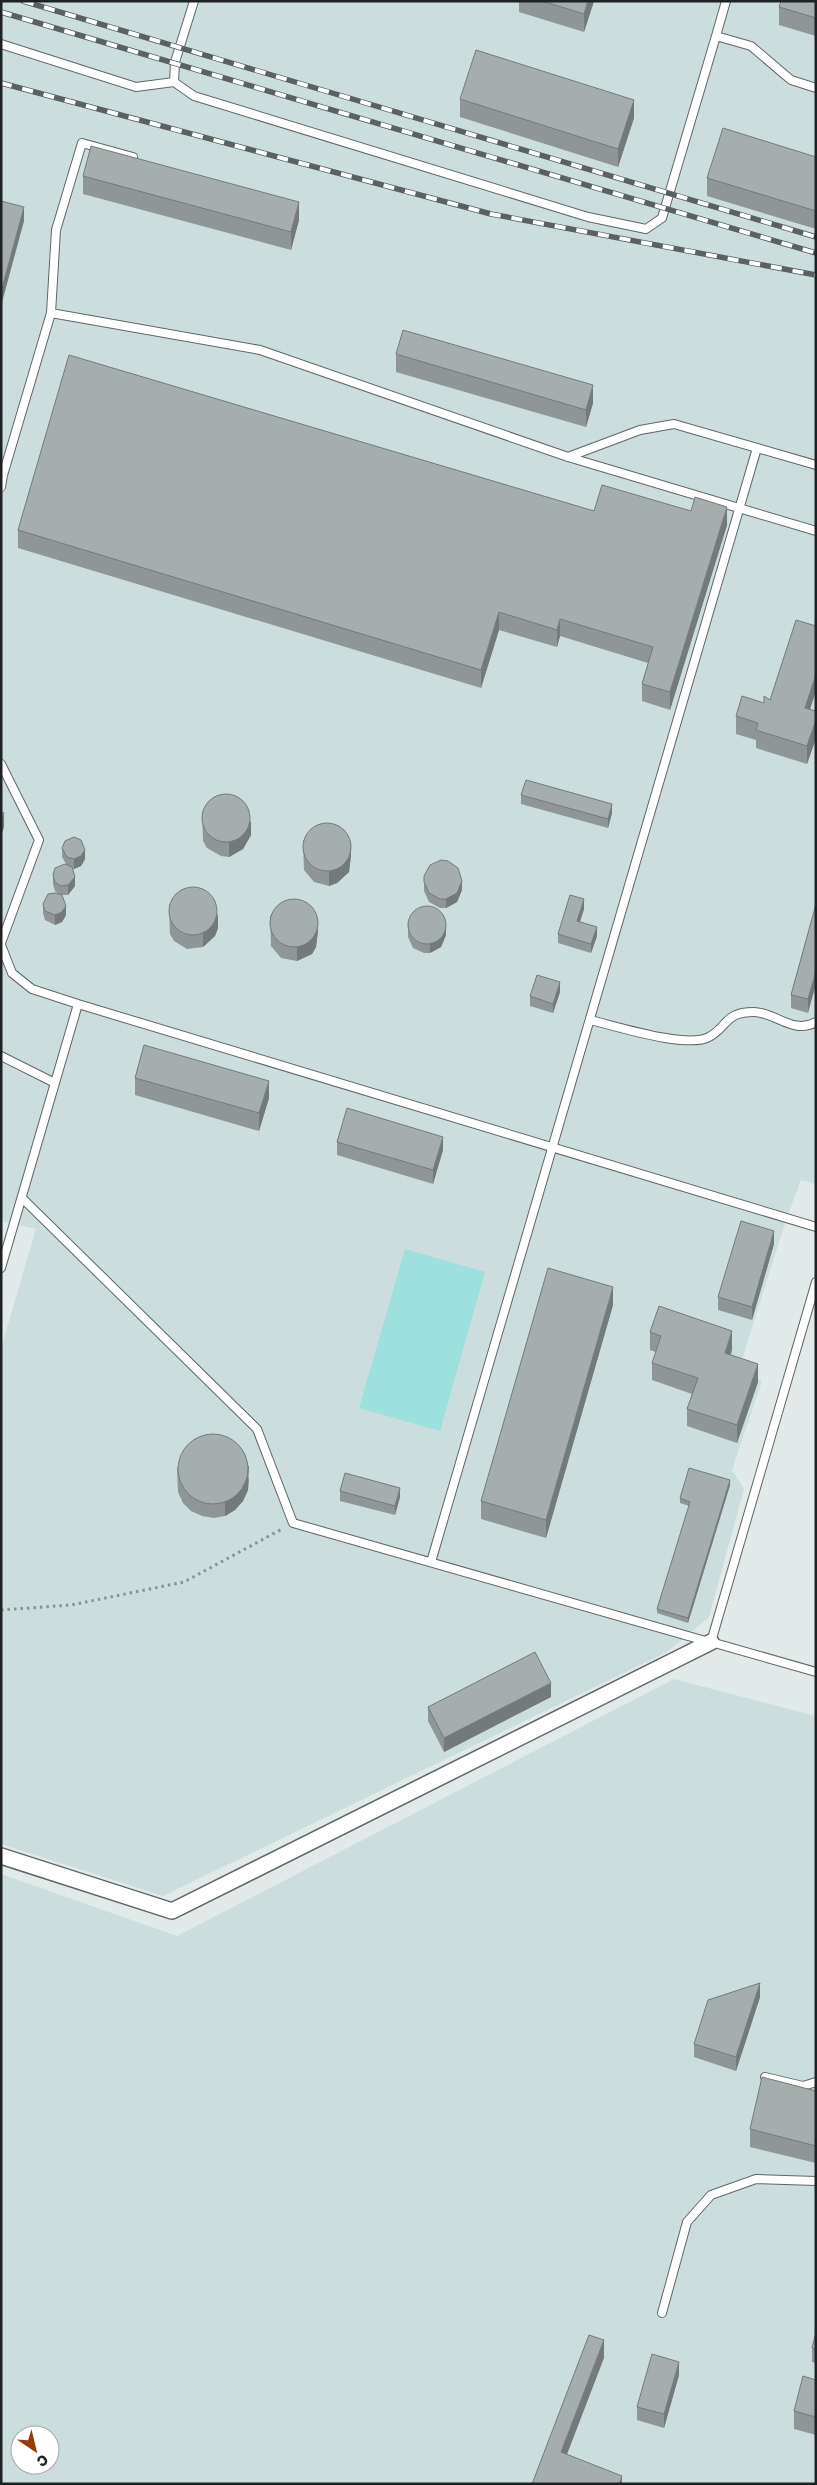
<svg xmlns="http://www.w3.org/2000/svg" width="817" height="2485" font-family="'Golos Text',sans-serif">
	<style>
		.built { fill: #cbdddc; fill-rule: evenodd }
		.green { fill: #9de1de }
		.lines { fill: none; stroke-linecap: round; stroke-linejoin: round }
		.lane-casing { stroke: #5f6666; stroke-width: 10 }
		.street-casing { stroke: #5f6666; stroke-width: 18 }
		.path { stroke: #8b9190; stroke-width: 3; stroke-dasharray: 2.5 4; stroke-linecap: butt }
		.lane { stroke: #fff; stroke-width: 8 }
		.street { stroke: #fff; stroke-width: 15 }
		.rail-casing { stroke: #5b6060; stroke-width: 5.5 }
		.rail { stroke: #fff; stroke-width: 4; stroke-dasharray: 11; stroke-linecap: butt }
		.wall { fill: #8f9695 }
		.shaded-wall { fill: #747a79 }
		.building { fill: #a6aead; stroke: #747a79 }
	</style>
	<rect width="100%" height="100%" fill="#e1eae9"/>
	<!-- built -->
	<path class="built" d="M1,1H816V1184L801,1180L787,1217L739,1369L762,1381L732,1470L744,1489L709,1617L667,1652L163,1896L1,1844V1348L36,1229L1,1221Z
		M674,1679L816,1716V2484H1V1874L177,1936ZM20,2435H50V2465H20Z"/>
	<!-- green -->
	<path class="green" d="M405,1249L485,1272L440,1431L359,1408Z"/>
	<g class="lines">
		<!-- lane casing -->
		<g class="lane-casing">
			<path id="lane" d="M726,1L716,36L751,46L791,80L816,88
				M1,44L136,87L174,82L175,62L194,1
				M174,82L194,96L588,217L646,229L662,218L716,36
				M133,157L82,143L56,230L51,313L260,350L568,457L816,531
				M568,457L640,430L674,424L816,465
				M1,487L3,475L51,313
				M1,764L39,840L1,943
				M1,945L12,973L32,989L78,1004
				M590,1020C616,1026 687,1049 709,1037C728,1027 724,1012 754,1012C775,1012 793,1035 816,1022
				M1,1056L55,1083
				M22,1198L257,1429L293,1523L709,1642
				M1,1268L78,1004L816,1227
				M816,1282L711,1642L816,1672
				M431,1562L757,448
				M765,2077L803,2086L816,2082
				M662,2313L687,2222L711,2195L756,2179L816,2181"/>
		</g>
		<!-- street casing -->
		<g class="street-casing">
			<path id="street" d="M1,1856L172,1911L711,1642"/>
		</g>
		<!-- path -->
		<path class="path" d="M1,1610L71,1605L184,1582L282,1529"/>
		<!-- lane -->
		<use href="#lane" class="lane"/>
		<!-- street -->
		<use href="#street" class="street"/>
		<!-- rail casing -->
		<g class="rail-casing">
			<path id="rail" d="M23,1L816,237
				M1,12L816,253
				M1,83L491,214L816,275"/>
		</g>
		<!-- rail -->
		<use href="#rail" class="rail"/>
	</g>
	<!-- wall -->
	<path class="wall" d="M519,1H594L584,32L519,12Z
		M816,1V36L779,25V7Z
		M460,99L634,118L618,167L460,117Z
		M816,157V229L707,196V178Z
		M83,176L299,220L291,250L83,194Z
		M396,354L593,403L586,427L396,372Z
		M594,511L727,525L670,710L642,701V684L648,663L560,636L557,647L499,630L481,688L18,548V530Z
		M770,700L816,711V738L807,764L756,748V740L736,734V716Z
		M521,795L612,813L608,828L521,804Z
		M202,811L251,835L243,849L229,857L221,856L207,848L203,841Z
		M303,840L351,855L349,872L337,883L329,886L314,882L304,870Z
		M62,848L85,859L81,866L74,869L72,868L75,886L68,895H61L66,915L62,922L55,925L45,920L43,913V904L60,895L55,891L53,884V875L66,864L62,857Z
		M424,876L462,890L457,902L446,908H440L429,902L424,891Z
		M169,904L218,928L215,936L203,947L187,949L174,941L170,934Z
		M816,904L808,1013L791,1008V995Z
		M584,909L580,922L597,936L591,953L558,943V934Z
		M270,916L318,931L316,947L312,954L297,961L281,958L271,946Z
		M408,921L446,935L441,947L430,953H424L413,948L408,937Z
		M560,992L553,1013L530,1006V996Z
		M135,1078L269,1098L259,1131L135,1095Z
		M337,1142L443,1150L433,1184L337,1155Z
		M774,1244L752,1320L718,1310V1297Z
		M613,1305L546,1538L481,1519V1501Z
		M650,1332L732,1349L731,1355L758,1382L737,1443L687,1426V1409L692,1394L652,1380V1363L656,1352L650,1350Z
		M177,1467L249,1479L248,1490L243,1501L235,1510L225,1516L214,1518L202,1516L191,1511L183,1503L178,1492Z
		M730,1485L688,1623L657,1613V1609L689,1506L680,1503V1498Z
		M340,1491L400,1497L395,1515L340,1501Z
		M551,1697L444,1752L428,1721V1707Z
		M760,1997L736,2071L694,2057V2044Z
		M816,2091V2163L750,2147V2129Z
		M816,2332V2363L812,2362V2348Z
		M679,2375L664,2428L637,2420V2407Z
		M816,2380V2435L794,2429V2411Z"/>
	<!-- shaded-wall -->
	<path class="shaded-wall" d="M588,1H594L584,32V14Z
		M634,100V118L618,167V149Z
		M299,202V220L291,250V232Z
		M24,207V221L1,306V292Z
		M593,385V403L586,427V410Z
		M727,507V525L670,710V692Z
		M499,612V630L481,688V670Z
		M560,619V636L557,647V630Z
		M816,674V691L805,725V708Z
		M816,720V738L807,764V746Z
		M612,804V813L608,828V819Z
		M4,813V827L1,836V822Z
		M251,821V835L243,849L229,857V843Z
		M351,842V855L349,872L337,883L329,886V872Z
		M85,850V859L81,866L74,869V859Z
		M75,877V886L68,895V885Z
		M462,881V890L457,902L446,908V899Z
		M584,899V909L577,930V921Z
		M66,906V915L62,922L55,925V915Z
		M218,914V928L215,936L203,947V934Z
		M318,917V931L316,947L312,954L297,961V948Z
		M446,926V935L441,947L430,953V944Z
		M597,927V936L591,953V944Z
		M816,971V984L808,1013V999Z
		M560,982V992L553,1013V1004Z
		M269,1081V1098L259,1131V1113Z
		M443,1137V1150L433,1184V1170Z
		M774,1231V1244L752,1320V1307Z
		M613,1287V1305L546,1538V1520Z
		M732,1331V1349L725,1371V1353Z
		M758,1364V1382L737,1443V1425Z
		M249,1465L248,1490L243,1501L235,1510L225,1516V1502Z
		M730,1480V1485L688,1623V1618Z
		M400,1488V1497L395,1515V1506Z
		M551,1683V1697L444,1752V1738Z
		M760,1983V1997L736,2071V2057Z
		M604,2340V2358L561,2470V2452Z
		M679,2362V2375L664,2428V2414Z
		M622,2476V2484H619Z"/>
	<!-- building -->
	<path class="building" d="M542,1H588L584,14Z
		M781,1H816V18L779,7Z
		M476,50L634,100L618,149L460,99Z
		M723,128L816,157V211L707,178Z
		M91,146L299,202L291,232L83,176Z
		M1,201L24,207L1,292Z
		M403,330L593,385L586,410L396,354Z
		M69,355L594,511L602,485L691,511L695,497L727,507L670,692L642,684L653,647L560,619L557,630L499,612L481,670L18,530Z
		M796,620L816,626V674L805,708L816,711V720L807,746L756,730L758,723L736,716L742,696L764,703V696L770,700Z
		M526,780L612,804L608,819L521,795Z
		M202 818a24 24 0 1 1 48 0a24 24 0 1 1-48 0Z
		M1,812L4,813L1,822Z
		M303 847a24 24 0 1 1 48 0a24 24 0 1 1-48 0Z
		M74,837L81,840L85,850L81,856L74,859L67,857L62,848L65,841Z
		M441,860L448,861L458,868L462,881L457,893L446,899H440L429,893L424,882V876L430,865Z
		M65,864L72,867L75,877L68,885L61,886L55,882L53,875L55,868Z
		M169 911a24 24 0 1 1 48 0a24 24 0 1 1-48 0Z
		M55,893L62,895L66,906L62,912L55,915L45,911L43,904L48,894Z
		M570,895L584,899L577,921L597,927L591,944L558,934Z
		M270 923a24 24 0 1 1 48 0a24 24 0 1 1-48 0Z
		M816,904V971L808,999L791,995Z
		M408 925a19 19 0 1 1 38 0a19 19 0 1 1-38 0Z
		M537,975L560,982L553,1004L530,996Z
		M144,1045L269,1081L259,1113L135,1078Z
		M347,1108L443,1137L433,1170L337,1142Z
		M741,1221L774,1231L752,1307L718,1297Z
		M548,1268L613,1287L546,1520L481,1501Z
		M659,1306L732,1331L725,1353L758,1364L737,1425L687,1409L698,1378L652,1363L661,1336L650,1332Z
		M178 1469a35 35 0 1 1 70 0a35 35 0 1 1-70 0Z
		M689,1468L730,1480L688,1618L657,1609L690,1502L680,1498Z
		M345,1473L400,1488L395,1506L340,1491Z
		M535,1652L551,1683L444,1738L428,1707Z
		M760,1983L736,2057L694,2044L708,2000Z
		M762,2077L816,2091V2146L750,2129Z
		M816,2332V2349L812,2348Z
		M589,2335L604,2340L561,2452L622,2476L619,2484H532Z
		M652,2354L679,2362L664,2414L637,2407Z
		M803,2376L816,2380V2417L794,2411Z"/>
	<!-- border -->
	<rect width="817" height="2485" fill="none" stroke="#1f2222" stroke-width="5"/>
	<!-- north arrow -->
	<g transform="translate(35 2450) rotate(145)"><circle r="24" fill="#ffffff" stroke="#a5a7a7"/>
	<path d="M0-4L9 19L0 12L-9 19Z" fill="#9c3900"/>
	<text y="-8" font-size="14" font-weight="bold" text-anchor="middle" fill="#1f2222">С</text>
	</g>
</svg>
